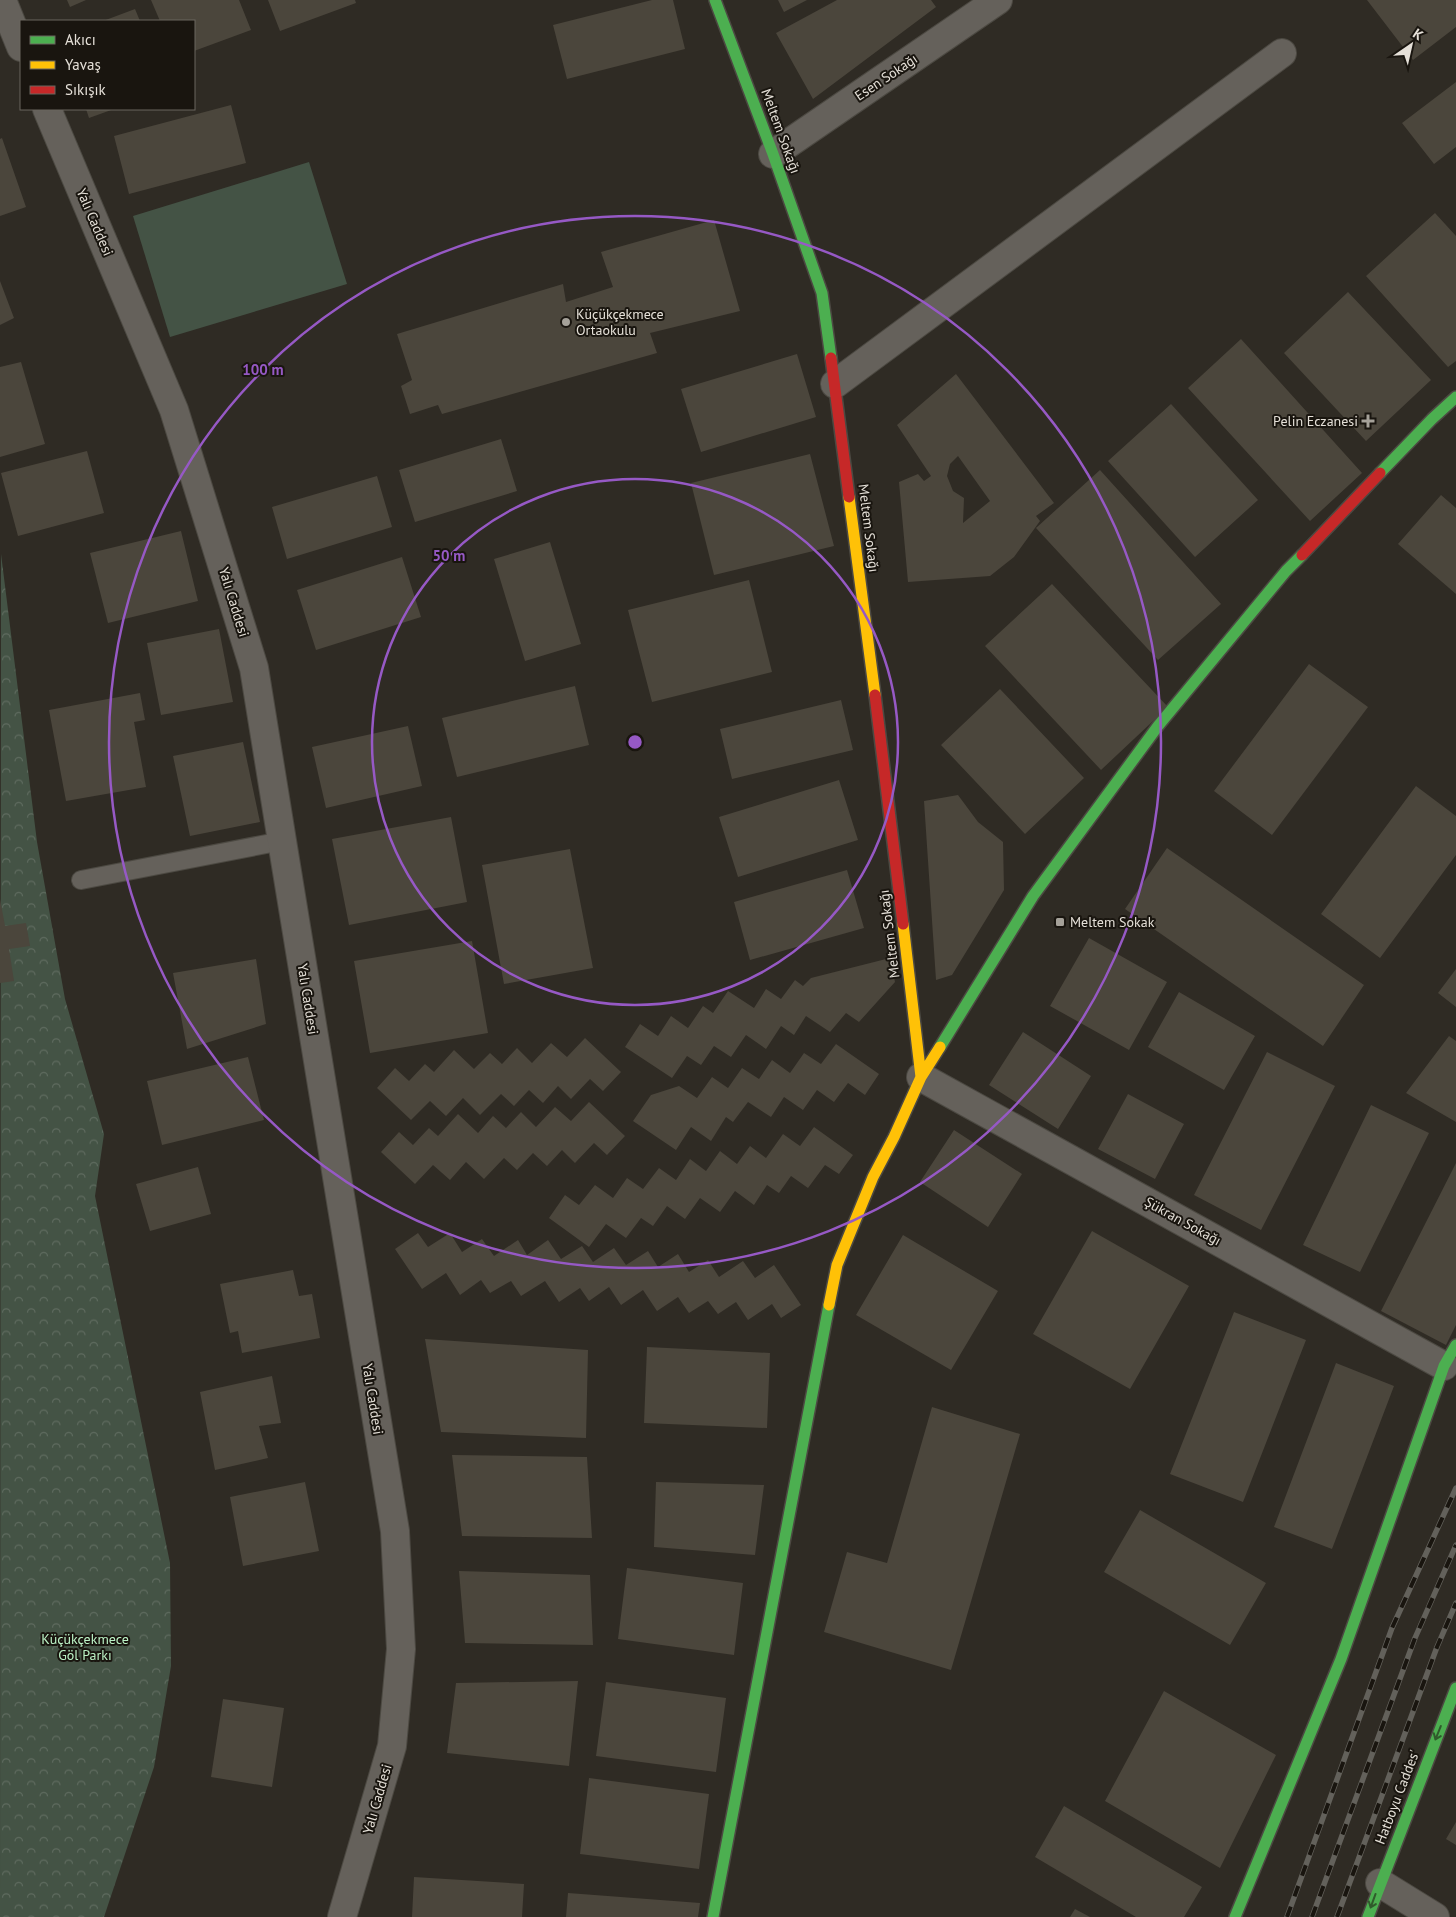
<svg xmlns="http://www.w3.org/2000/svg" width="1456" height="1917" font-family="'PT Sans',sans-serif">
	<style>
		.park { fill: url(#park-crowns) }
		.pitch { fill: #445345 }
		.building { fill: #4b463c; fill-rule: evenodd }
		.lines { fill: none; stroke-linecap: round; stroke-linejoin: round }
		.lane-casing { stroke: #4c4942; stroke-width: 20 }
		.street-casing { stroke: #4c4942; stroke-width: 30 }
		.fast-casing { stroke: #4c4942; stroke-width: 14 }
		.slow-casing { stroke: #4c4942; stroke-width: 14 }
		.jam-casing { stroke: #4c4942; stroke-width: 14 }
		.lane { stroke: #65615b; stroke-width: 18 }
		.street { stroke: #65615b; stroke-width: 28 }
		.fast { stroke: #4caf50; stroke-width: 11 }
		.slow { stroke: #ffc107; stroke-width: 11 }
		.jam { stroke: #c62828; stroke-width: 11 }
		.rail-casing { stroke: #63615b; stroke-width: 5.5 }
		.rail { stroke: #19150f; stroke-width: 4; stroke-dasharray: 11; stroke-linecap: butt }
		.oneway { stroke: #305a2c }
		.ring { fill: none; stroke: #9659c5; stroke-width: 2.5 }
		.poi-dot { fill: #a5a199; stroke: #19150f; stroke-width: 2 }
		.labels { text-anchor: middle; stroke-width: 4; stroke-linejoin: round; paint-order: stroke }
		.street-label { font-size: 14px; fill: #e5e0d8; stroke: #19150f }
		.poi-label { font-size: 14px; fill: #e5e0d8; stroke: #19150f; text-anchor: start }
		.park-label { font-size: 14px; fill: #bbf1c5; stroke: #19150f }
		.centre { fill: #9659c5; stroke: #19150f; stroke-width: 2.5 }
		.ring-label { font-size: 15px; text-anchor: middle; font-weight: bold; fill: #9659c5; stroke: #19150f; stroke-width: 4; stroke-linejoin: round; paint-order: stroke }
	</style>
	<defs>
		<pattern id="park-crowns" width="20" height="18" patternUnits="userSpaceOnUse" patternTransform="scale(1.25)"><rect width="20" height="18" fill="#445345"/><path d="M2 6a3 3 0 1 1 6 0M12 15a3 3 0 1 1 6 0" fill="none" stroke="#5f6b5f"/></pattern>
	</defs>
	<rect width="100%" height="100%" fill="#2f2b24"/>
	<!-- park -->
	<path class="park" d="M1,554L37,842L65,999L104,1134L95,1196L170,1563L171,1666L154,1767L104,1917H0Z"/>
	<!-- pitch -->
	<path class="pitch" d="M309,162L347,284L170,337L133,216Z"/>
	<!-- building -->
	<path class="building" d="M67,0H86L70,7Z
		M151,0H239L251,30L194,51V21H160Z
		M268,0H355L356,3L280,31Z
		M652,0H673L685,49L567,79L553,25Z
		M778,0H807L784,12Z
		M837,0H931L936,7L813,99L776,33Z
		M1367,0H1456V27L1413,60Z
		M135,9L140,21H103Z
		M1456,82V147L1434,164L1402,123Z
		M231,105L246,163L129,194L114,136Z
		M86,109H114L89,118Z
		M2,138L26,207L0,216V139Z
		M1435,213L1456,236V361L1448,367L1366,276Z
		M714,220L740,311L650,333L657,353L442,414L438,405L410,414L401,386L412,380L397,334L563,284L566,302L613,287L601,252Z
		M0,281L14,318L0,325Z
		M1348,292L1431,380L1366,441L1284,353Z
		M1241,339L1362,473L1310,521L1188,388Z
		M797,354L816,417L701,452L681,389Z
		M21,362L45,444L0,457V367Z
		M956,374L1054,503L1036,516L1040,521L1014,557L990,576L908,582L899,482L918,474L924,481L931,476L897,425ZM958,456L990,501L963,523L964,498L953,491L947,476L950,464Z
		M1171,404L1258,500L1195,557L1108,461Z
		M501,439L517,491L415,522L399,470Z
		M87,451L104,513L18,536L1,473Z
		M810,454L834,546L714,575L691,483Z
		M1100,470L1221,604L1158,660L1036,528Z
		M377,476L392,527L287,559L272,507Z
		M1441,495L1456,508V594L1398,544Z
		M181,531L198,601L108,623L90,553Z
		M550,542L581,644L525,661L494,559Z
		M402,557L421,617L316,650L297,590Z
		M749,580L772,672L652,702L628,610Z
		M1052,584L1168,707L1101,770L985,646Z
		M219,629L233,702L161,715L147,643Z
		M1309,664L1368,707L1272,835L1214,791Z
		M575,686L589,745L457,777L442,718Z
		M1000,689L1084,778L1025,834L941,745Z
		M140,693L145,720L134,722L146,787L66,801L49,710Z
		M841,700L853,750L732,779L720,729Z
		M408,726L422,786L326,808L312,747Z
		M243,742L260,822L190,836L173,756Z
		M839,780L858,840L738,877L719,817Z
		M1416,786L1456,816V855L1380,958L1321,914Z
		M958,795L978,822L1003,842L1004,890L952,975L936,980L924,801Z
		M451,817L467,902L349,925L332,839Z
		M1167,848L1364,985L1323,1046L1125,909Z
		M570,849L593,968L504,984L482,865Z
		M847,870L864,928L750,960L734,902Z
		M0,899L5,926L26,923L30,946L9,949L14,981L0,983Z
		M1089,938L1167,982L1129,1050L1050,1006Z
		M472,941L488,1033L370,1053L354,961Z
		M890,958L895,982L859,1022L846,1013L830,1032L806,1016L794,1035L781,1026L766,1049L746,1035L731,1057L714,1046L701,1065L687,1056L672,1078L625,1047L640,1024L658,1036L671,1016L688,1028L703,1006L713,1013L728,991L754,1008L766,989L781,999L795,980L803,986L811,978Z
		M256,959L266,1024L187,1049L173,973Z
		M1456,969V1007L1438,993Z
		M1179,992L1255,1036L1224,1090L1148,1047Z
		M1023,1032L1091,1076L1058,1129L989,1085Z
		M1449,1036L1456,1041V1122L1406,1093Z
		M585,1038L621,1072L603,1091L590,1079L571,1099L558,1086L543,1103L529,1090L514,1106L501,1094L480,1115L463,1098L446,1116L430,1101L411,1120L377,1088L395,1068L409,1081L425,1064L434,1072L454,1050L474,1069L490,1053L502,1064L517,1048L532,1063L551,1043L567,1057Z
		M836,1044L879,1074L865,1095L848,1083L834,1102L817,1090L803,1110L784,1097L771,1117L748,1102L733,1122L726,1117L711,1141L691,1127L676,1150L633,1121L651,1095L679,1086L697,1098L712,1077L728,1088L742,1068L759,1079L772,1060L790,1073L804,1053L821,1064Z
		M1267,1052L1335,1086L1261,1230L1194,1195Z
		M248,1057L264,1120L162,1145L147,1081Z
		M1128,1094L1184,1124L1155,1179L1098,1149Z
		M589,1102L625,1136L607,1155L594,1143L575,1163L562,1150L547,1166L533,1153L517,1170L504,1158L484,1179L466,1162L450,1180L433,1165L415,1184L381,1152L399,1132L413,1145L429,1128L438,1136L458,1114L478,1133L493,1116L506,1128L521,1112L536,1127L555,1107L571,1121Z
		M1371,1105L1429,1133L1360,1272L1303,1245Z
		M814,1127L853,1155L839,1174L825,1165L808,1188L791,1176L779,1193L767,1185L754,1205L735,1191L720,1212L700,1198L685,1219L667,1206L653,1226L641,1218L626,1238L606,1224L589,1247L549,1218L565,1195L579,1205L595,1185L613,1198L627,1178L643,1189L659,1168L676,1180L690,1159L706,1171L720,1151L737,1164L750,1146L766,1158L783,1134L800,1146Z
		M954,1130L1022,1174L988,1227L920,1182Z
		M1456,1163V1325L1446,1345L1381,1311Z
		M198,1167L211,1214L150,1231L136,1184Z
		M1092,1231L1189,1286L1130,1389L1033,1334Z
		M418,1233L428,1247L450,1233L462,1252L482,1239L494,1256L518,1240L527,1255L548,1240L561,1259L582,1246L593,1262L614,1248L626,1265L648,1251L658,1267L678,1254L689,1272L708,1260L719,1277L743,1261L755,1278L774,1265L801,1305L781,1318L772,1304L748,1320L736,1302L718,1314L708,1301L689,1313L678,1297L657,1311L643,1290L621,1305L609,1287L589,1301L580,1288L559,1302L545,1281L521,1296L511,1281L490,1293L481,1280L460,1295L446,1273L422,1289L395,1249Z
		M903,1235L998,1291L951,1370L856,1315Z
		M293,1270L299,1296L312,1294L320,1338L242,1353L238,1331L230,1333L220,1284Z
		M1234,1312L1306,1340L1243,1502L1170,1474Z
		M425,1339L588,1350L586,1438L441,1432Z
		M647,1347L770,1353L767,1428L644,1423Z
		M1336,1363L1394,1386L1332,1549L1274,1527Z
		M272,1376L281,1423L259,1426L268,1458L215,1470L200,1392Z
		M932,1407L1020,1434L951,1670L824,1632L847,1552L887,1563Z
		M452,1455L587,1457L592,1538L462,1536Z
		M305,1482L319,1551L243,1566L230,1497Z
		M656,1482L764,1485L755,1555L654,1547Z
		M1140,1510L1266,1583L1230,1645L1104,1572Z
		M627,1568L743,1583L734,1655L618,1639Z
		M459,1571L590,1575L593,1645L465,1643Z
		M578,1681L569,1766L447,1753L456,1683Z
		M606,1682L726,1698L716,1772L596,1756Z
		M1164,1691L1276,1755L1220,1868L1105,1801Z
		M223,1699L284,1708L272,1787L211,1777Z
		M589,1778L709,1794L699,1869L580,1854Z
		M1064,1806L1202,1887L1184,1917H1136L1035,1857Z
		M1456,1822V1845L1446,1839Z
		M414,1877L524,1884L522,1917H412Z
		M568,1893L700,1903L698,1917H566Z
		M1075,1909L1090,1917H1070Z"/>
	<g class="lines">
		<!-- lane casing -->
		<g class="lane-casing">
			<path id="lane" d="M81,880L282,841"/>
		</g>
		<!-- street casing -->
		<g class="street-casing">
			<path id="street" d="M2,0L21,47
				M47,109L174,410L254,668L282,841L395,1531L401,1649L392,1746L342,1917
				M773,154L998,0
				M835,384L1282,53
				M921,1077L1444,1366
				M1380,1883L1435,1917"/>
		</g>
		<!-- fast casing -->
		<g class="fast-casing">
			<path id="fast" d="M715,0L773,154L822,293L831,358
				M1380,473L1432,419L1456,397
				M940,1047L1033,896L1158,726L1286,571L1302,555
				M713,1917L829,1305
				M1235,1917L1341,1659L1444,1366L1456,1345
				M1368,1917L1456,1688"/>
		</g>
		<!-- slow casing -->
		<g class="slow-casing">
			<path id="slow" d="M849,497L875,695
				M903,924L921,1077
				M829,1305L837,1265L873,1177L894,1137L921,1077L940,1047"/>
		</g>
		<!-- jam casing -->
		<g class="jam-casing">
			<path id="jam" d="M831,358L849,497
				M1302,555L1380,473
				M875,695L903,924"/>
		</g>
		<!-- lane -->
		<use href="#lane" class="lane"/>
		<!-- street -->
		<use href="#street" class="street"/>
		<!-- fast -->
		<use href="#fast" class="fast"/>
		<!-- slow -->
		<use href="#slow" class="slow"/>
		<!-- jam -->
		<use href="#jam" class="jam"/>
		<!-- rail casing -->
		<g class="rail-casing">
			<path id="rail" d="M1287,1917L1392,1628L1456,1488
				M1312,1917L1415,1638L1456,1545
				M1337,1917L1437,1647L1456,1603"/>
		</g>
		<!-- rail -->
		<use href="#rail" class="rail"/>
	</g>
	<!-- one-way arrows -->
	<defs><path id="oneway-shaft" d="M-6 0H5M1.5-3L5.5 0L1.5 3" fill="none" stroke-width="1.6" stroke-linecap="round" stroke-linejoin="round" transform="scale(1.25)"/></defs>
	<g class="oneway">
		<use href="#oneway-shaft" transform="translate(1438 1733) rotate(112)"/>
		<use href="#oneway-shaft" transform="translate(1373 1901) rotate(110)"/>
	</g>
	<!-- distance rings -->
	<g class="ring">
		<circle cx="635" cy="742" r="263"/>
		<circle cx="635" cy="742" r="526"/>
	</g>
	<!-- markers -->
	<g class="poi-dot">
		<circle cx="566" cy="322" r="5"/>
		<path d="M1365.5 413.5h5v5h5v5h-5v5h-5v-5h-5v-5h5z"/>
		<rect x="1055" y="917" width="10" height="10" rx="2.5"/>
	</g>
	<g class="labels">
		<!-- street labels -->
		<g class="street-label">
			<text transform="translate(886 77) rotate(-34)" y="5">Esen Sokağı</text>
			<text transform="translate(781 131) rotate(70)" y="5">Meltem Sokağı</text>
			<text transform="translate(95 222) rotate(67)" y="5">Yalı Caddesi</text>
			<text transform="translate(869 528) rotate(83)" y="5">Meltem Sokağı</text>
			<text transform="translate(234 602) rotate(73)" y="5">Yalı Caddesi</text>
			<text transform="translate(889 934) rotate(-97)" y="5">Meltem Sokağı</text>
			<text transform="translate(308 999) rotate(81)" y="5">Yalı Caddesi</text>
			<text transform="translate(1183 1221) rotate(29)" y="5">Şükran Sokağı</text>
			<text transform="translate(373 1399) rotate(81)" y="5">Yalı Caddesi</text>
			<text transform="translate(1397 1797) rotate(-69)" y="5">Hatboyu Caddes'</text>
			<text transform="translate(377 1799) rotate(-74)" y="5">Yalı Caddesi</text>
		</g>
		<!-- poi labels -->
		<g class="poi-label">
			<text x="576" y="319">Küçükçekmece<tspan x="576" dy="16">Ortaokulu</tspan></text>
			<text x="1358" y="426" text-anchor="end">Pelin Eczanesi</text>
			<text x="1070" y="927">Meltem Sokak</text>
		</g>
		<!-- park labels -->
		<g class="park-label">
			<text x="85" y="1644">Küçükçekmece<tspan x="85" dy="16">Göl Parkı</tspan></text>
		</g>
	</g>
	<circle cx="635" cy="742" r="8" class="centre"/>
	<g class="ring-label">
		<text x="263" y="375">100 m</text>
		<text x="449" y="561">50 m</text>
	</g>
	<!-- legend -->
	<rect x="20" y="20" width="175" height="90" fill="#19150f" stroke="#6b665f"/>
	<rect x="30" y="36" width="25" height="8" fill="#4caf50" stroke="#6b665f"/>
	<text x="65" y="45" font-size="15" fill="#e5e0d8">Akıcı</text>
	<rect x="30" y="61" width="25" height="8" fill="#ffc107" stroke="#6b665f"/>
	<text x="65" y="70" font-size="15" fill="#e5e0d8">Yavaş</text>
	<rect x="30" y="86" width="25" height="8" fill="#c62828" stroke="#6b665f"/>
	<text x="65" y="95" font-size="15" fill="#e5e0d8">Sıkışık</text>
	<!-- north arrow -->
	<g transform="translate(1411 45) rotate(34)" stroke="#19150f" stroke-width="4" paint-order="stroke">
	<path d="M0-4L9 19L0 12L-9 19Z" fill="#e5e0d8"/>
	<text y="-8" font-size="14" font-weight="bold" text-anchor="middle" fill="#e5e0d8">K</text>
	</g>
</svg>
